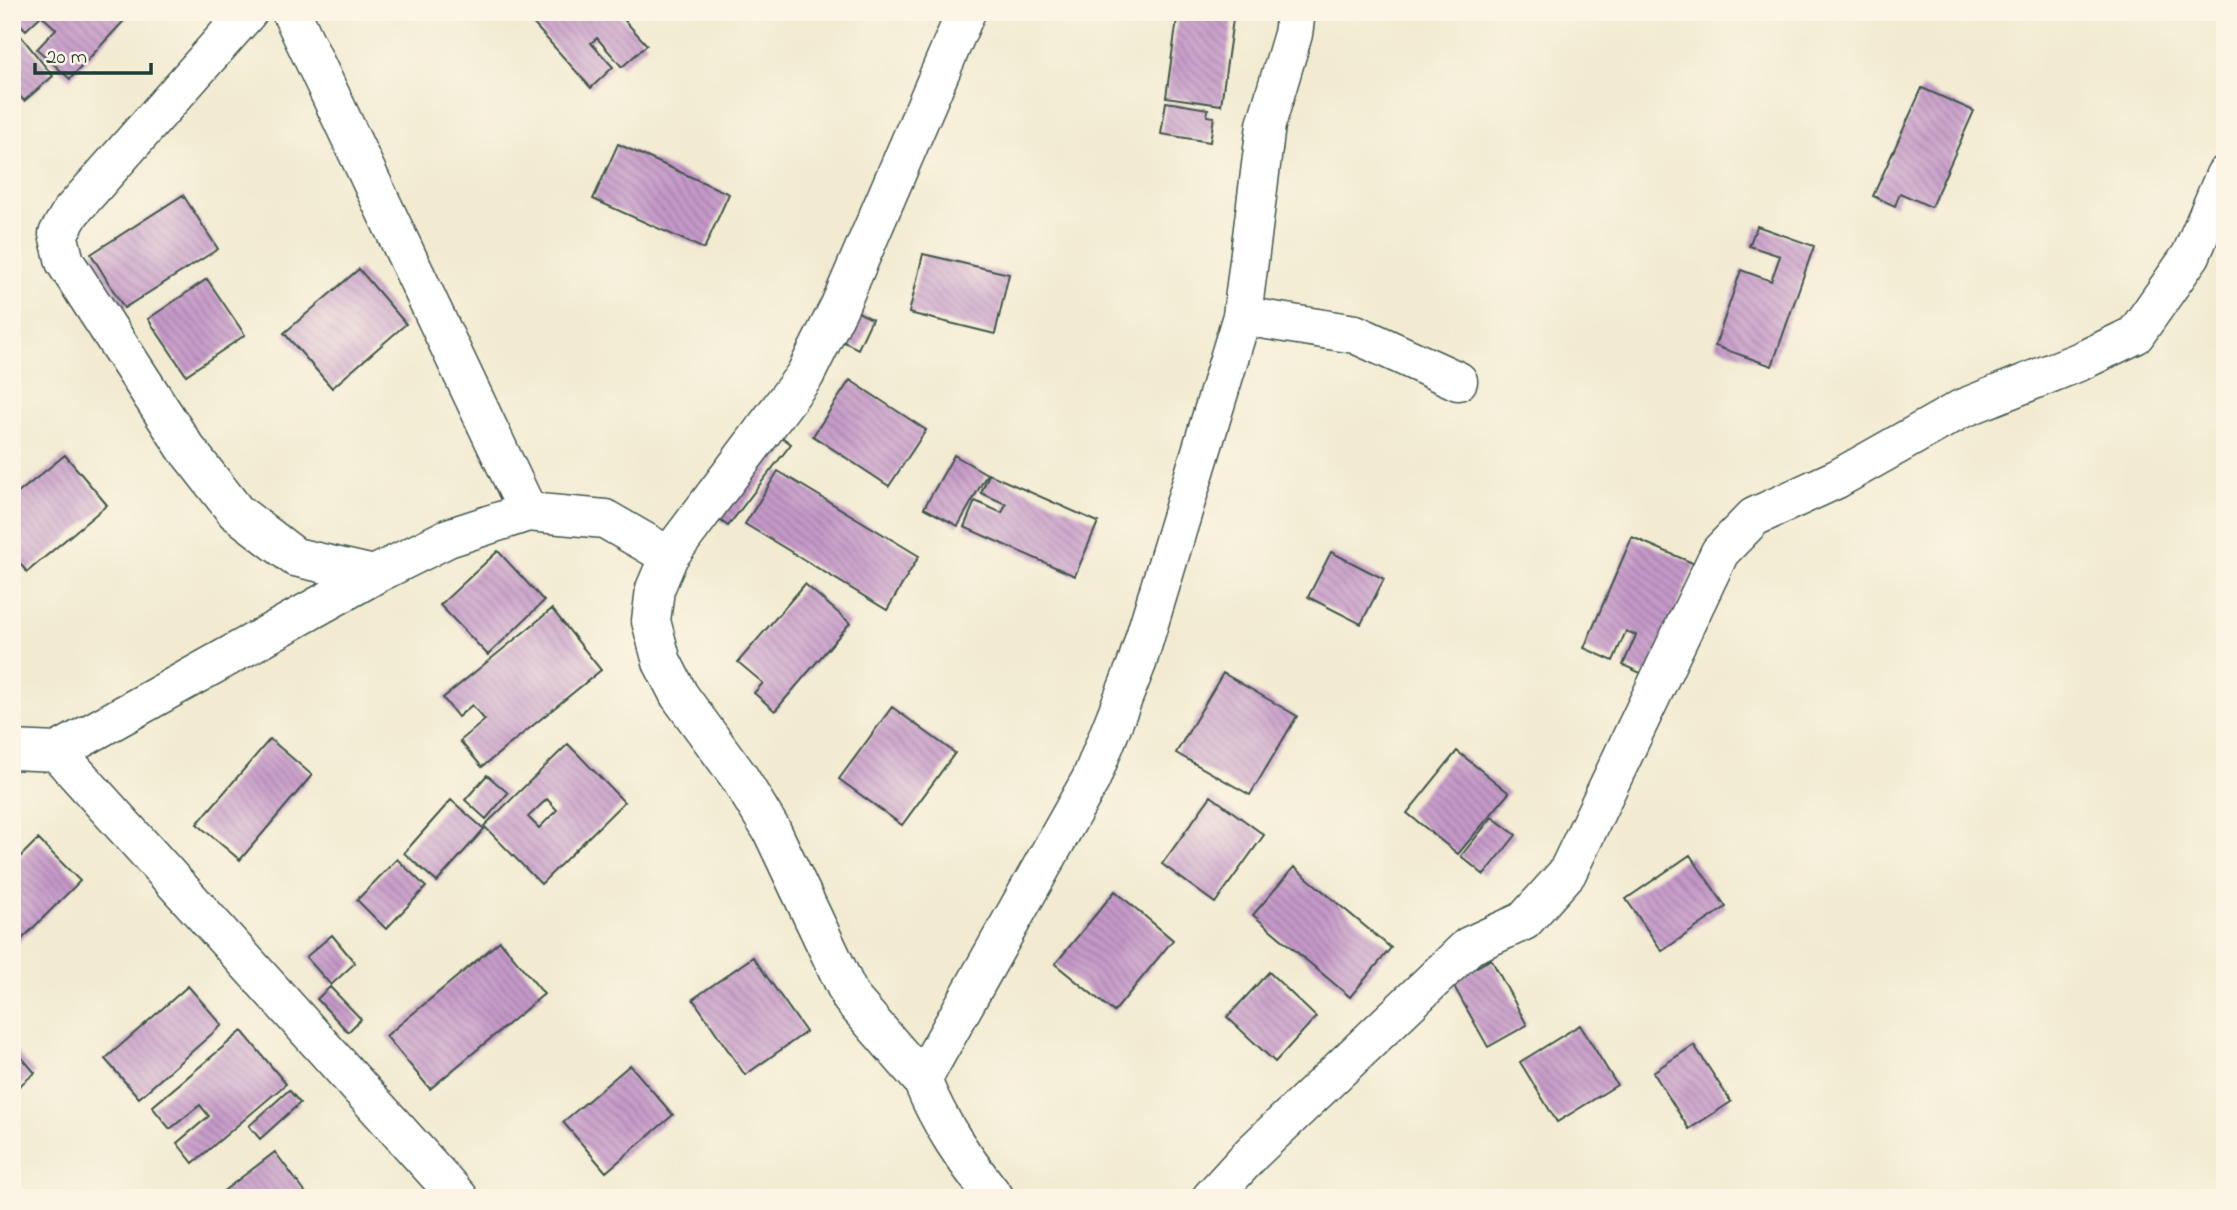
<svg xmlns="http://www.w3.org/2000/svg" width="2237" height="1210" font-family="'Indie Flower',sans-serif">
	<style>
		.building { fill: url(#building-back-hatch); fill-rule: evenodd }
		.lines { fill: none; stroke-linecap: round; stroke-linejoin: round }
		.street-casing { stroke: #3f574c; stroke-width: 41 }
		.street { stroke: #fff; stroke-width: 38 }
	</style>
	<defs>
		<pattern id="building-back-hatch" width="6" height="6" patternUnits="userSpaceOnUse" patternTransform="scale(1.75)"><rect width="6" height="6" fill="#c599c8"/><path d="M-1 5l2 2M0 0l6 6M5-1l2 2" fill="none" stroke="#9f7ea3"/></pattern>
	</defs>
	<rect width="100%" height="100%" fill="#fcf5e5"/>
	<filter id="ink" filterUnits="userSpaceOnUse"><feTurbulence type="fractalNoise" baseFrequency=".0143" numOctaves="2"/><feDisplacementMap in="SourceGraphic" scale="14" xChannelSelector="R" yChannelSelector="G"/><feConvolveMatrix kernelMatrix="1 2 1 2 8 2 1 2 1" color-interpolation-filters="sRGB"/></filter>
	<filter id="wash" filterUnits="userSpaceOnUse"><feTurbulence type="fractalNoise" baseFrequency=".00686" numOctaves="4" result="noise"/><feDisplacementMap in="SourceGraphic" scale="28" xChannelSelector="R" yChannelSelector="G"/><feGaussianBlur stdDeviation="1.57" result="paint"/><feColorMatrix in="noise" values="0 0 0 0 0 0 0 0 0 0 0 0 0 0 0 0 0 1.4 0 .05"/><feComposite in="paint" operator="in"/></filter>
	<g filter="url(#wash)">
		<rect width="100%" height="100%" fill="#f2ebd2"/>
		<g id="blocks">
			<!-- building -->
			<path class="building" d="M12,12H45L26,30L12,16Z
				M48,12H132L70,79L37,49L56,29L43,17Z
				M523,12H617L647,45L622,67L597,38L591,43L613,67L591,88Z
				M1178,12H1234L1221,105L1166,97Z
				M12,25L53,76L24,101L12,87Z
				M1922,88L1974,111L1931,207L1900,193L1895,206L1873,196Z
				M1166,102L1208,109L1207,116L1214,117L1210,142L1161,134Z
				M618,144L729,194L704,249L593,199Z
				M183,195L218,249L124,308L91,254Z
				M1757,226L1814,246L1772,366L1715,346L1741,270L1771,281L1780,256L1749,246Z
				M923,254L1009,274L995,334L909,313Z
				M359,269L406,324L332,388L284,333Z
				M207,279L245,335L186,375L148,319Z
				M854,310L872,319L858,349L840,340Z
				M850,380L926,430L889,486L813,436Z
				M775,432L791,444L728,526L713,515Z
				M65,455L107,505L27,572L12,554V498Z
				M954,455L987,474L958,526L924,508Z
				M778,471L919,556L887,610L745,524Z
				M989,474L1098,522L1075,576L964,527L975,501L1002,513L1006,504L981,493Z
				M1632,537L1695,564L1647,676L1623,665L1636,635L1626,631L1613,661L1584,648Z
				M498,551L544,601L488,655L440,605Z
				M1331,552L1384,579L1361,624L1308,597Z
				M805,584L850,623L775,711L754,693L763,683L738,662Z
				M552,609L601,670L482,767L460,741L485,720L472,705L458,717L443,698Z
				M1223,673L1297,716L1250,795L1176,753Z
				M892,707L955,753L902,825L839,779Z
				M270,739L312,775L240,860L197,824Z
				M568,744L624,802L541,884L484,826ZM547,799L557,810L539,828L528,817Z
				M1457,751L1509,793L1458,854L1407,813Z
				M487,775L508,793L486,819L465,800Z
				M1211,796L1264,835L1215,903L1162,864Z
				M451,800L484,829L437,882L404,853Z
				M1492,817L1516,835L1484,875L1461,856Z
				M38,839L80,881L12,949V865Z
				M1690,855L1726,907L1662,951L1626,899Z
				M397,859L426,887L386,929L357,900Z
				M1294,867L1391,948L1350,997L1253,915Z
				M1115,891L1173,940L1114,1012L1055,964Z
				M332,935L355,963L331,985L306,957Z
				M500,941L544,994L430,1089L386,1036Z
				M753,957L806,1032L745,1075L693,999Z
				M1491,959L1527,1025L1488,1047L1451,981Z
				M1269,972L1316,1017L1275,1062L1227,1017Z
				M188,986L222,1025L139,1098L105,1059Z
				M330,987L361,1019L348,1032L317,999Z
				M1580,1025L1617,1085L1557,1122L1520,1062Z
				M242,1031L286,1084L193,1163L177,1143L209,1116L200,1105L170,1129L152,1107Z
				M1694,1045L1731,1102L1689,1129L1653,1072Z
				M12,1046L35,1073L12,1092Z
				M630,1065L673,1115L606,1172L563,1122Z
				M289,1090L300,1103L260,1139L249,1126Z
				M275,1152L308,1196L225,1198L221,1193Z"/>
		</g>
	</g>
	<g filter="url(#ink)">
		<use href="#blocks" fill-opacity="0" stroke="#3f574c" stroke-width="2"/>
		<g class="lines">
			<!-- street casing -->
			<g class="street-casing">
				<path id="street" d="M248,12L71,212L58,234L65,262L185,447L236,512L295,557L374,575L448,538L528,512L605,519L669,556
					M291,12L528,512
					M1242,316L1355,334L1458,381
					M12,750L57,752L374,575
					M57,752L459,1198
					M922,1080L851,998L772,831L739,777L679,695L662,662L651,621L655,589L669,556L805,375L840,305L966,12
					M995,1198C965,1160 940,1125 922,1080L1091,779L1137,663L1242,316L1266,125L1293,34L1296,12
					M1211,1198L1252,1153L1469,946L1524,921L1567,873L1720,552L1754,517L1837,479L1961,409L2081,361L2135,335L2191,255L2225,175"/>
			</g>
			<!-- street -->
			<use href="#street" class="street"/>
		</g>
	</g>
	<!-- margin -->
	<rect width="2237" height="1210" fill="none" stroke="#fcf5e5" stroke-width="42"/>
	<!-- scale -->
	<path d="M35 63v10h116v-10" fill="none" stroke="#1f3d34" stroke-width="3.5"/>
	<text x="46" y="63" font-size="21" fill="#1f3d34" stroke="#fcf5e5" stroke-width="5" paint-order="stroke">20 m</text>
</svg>
